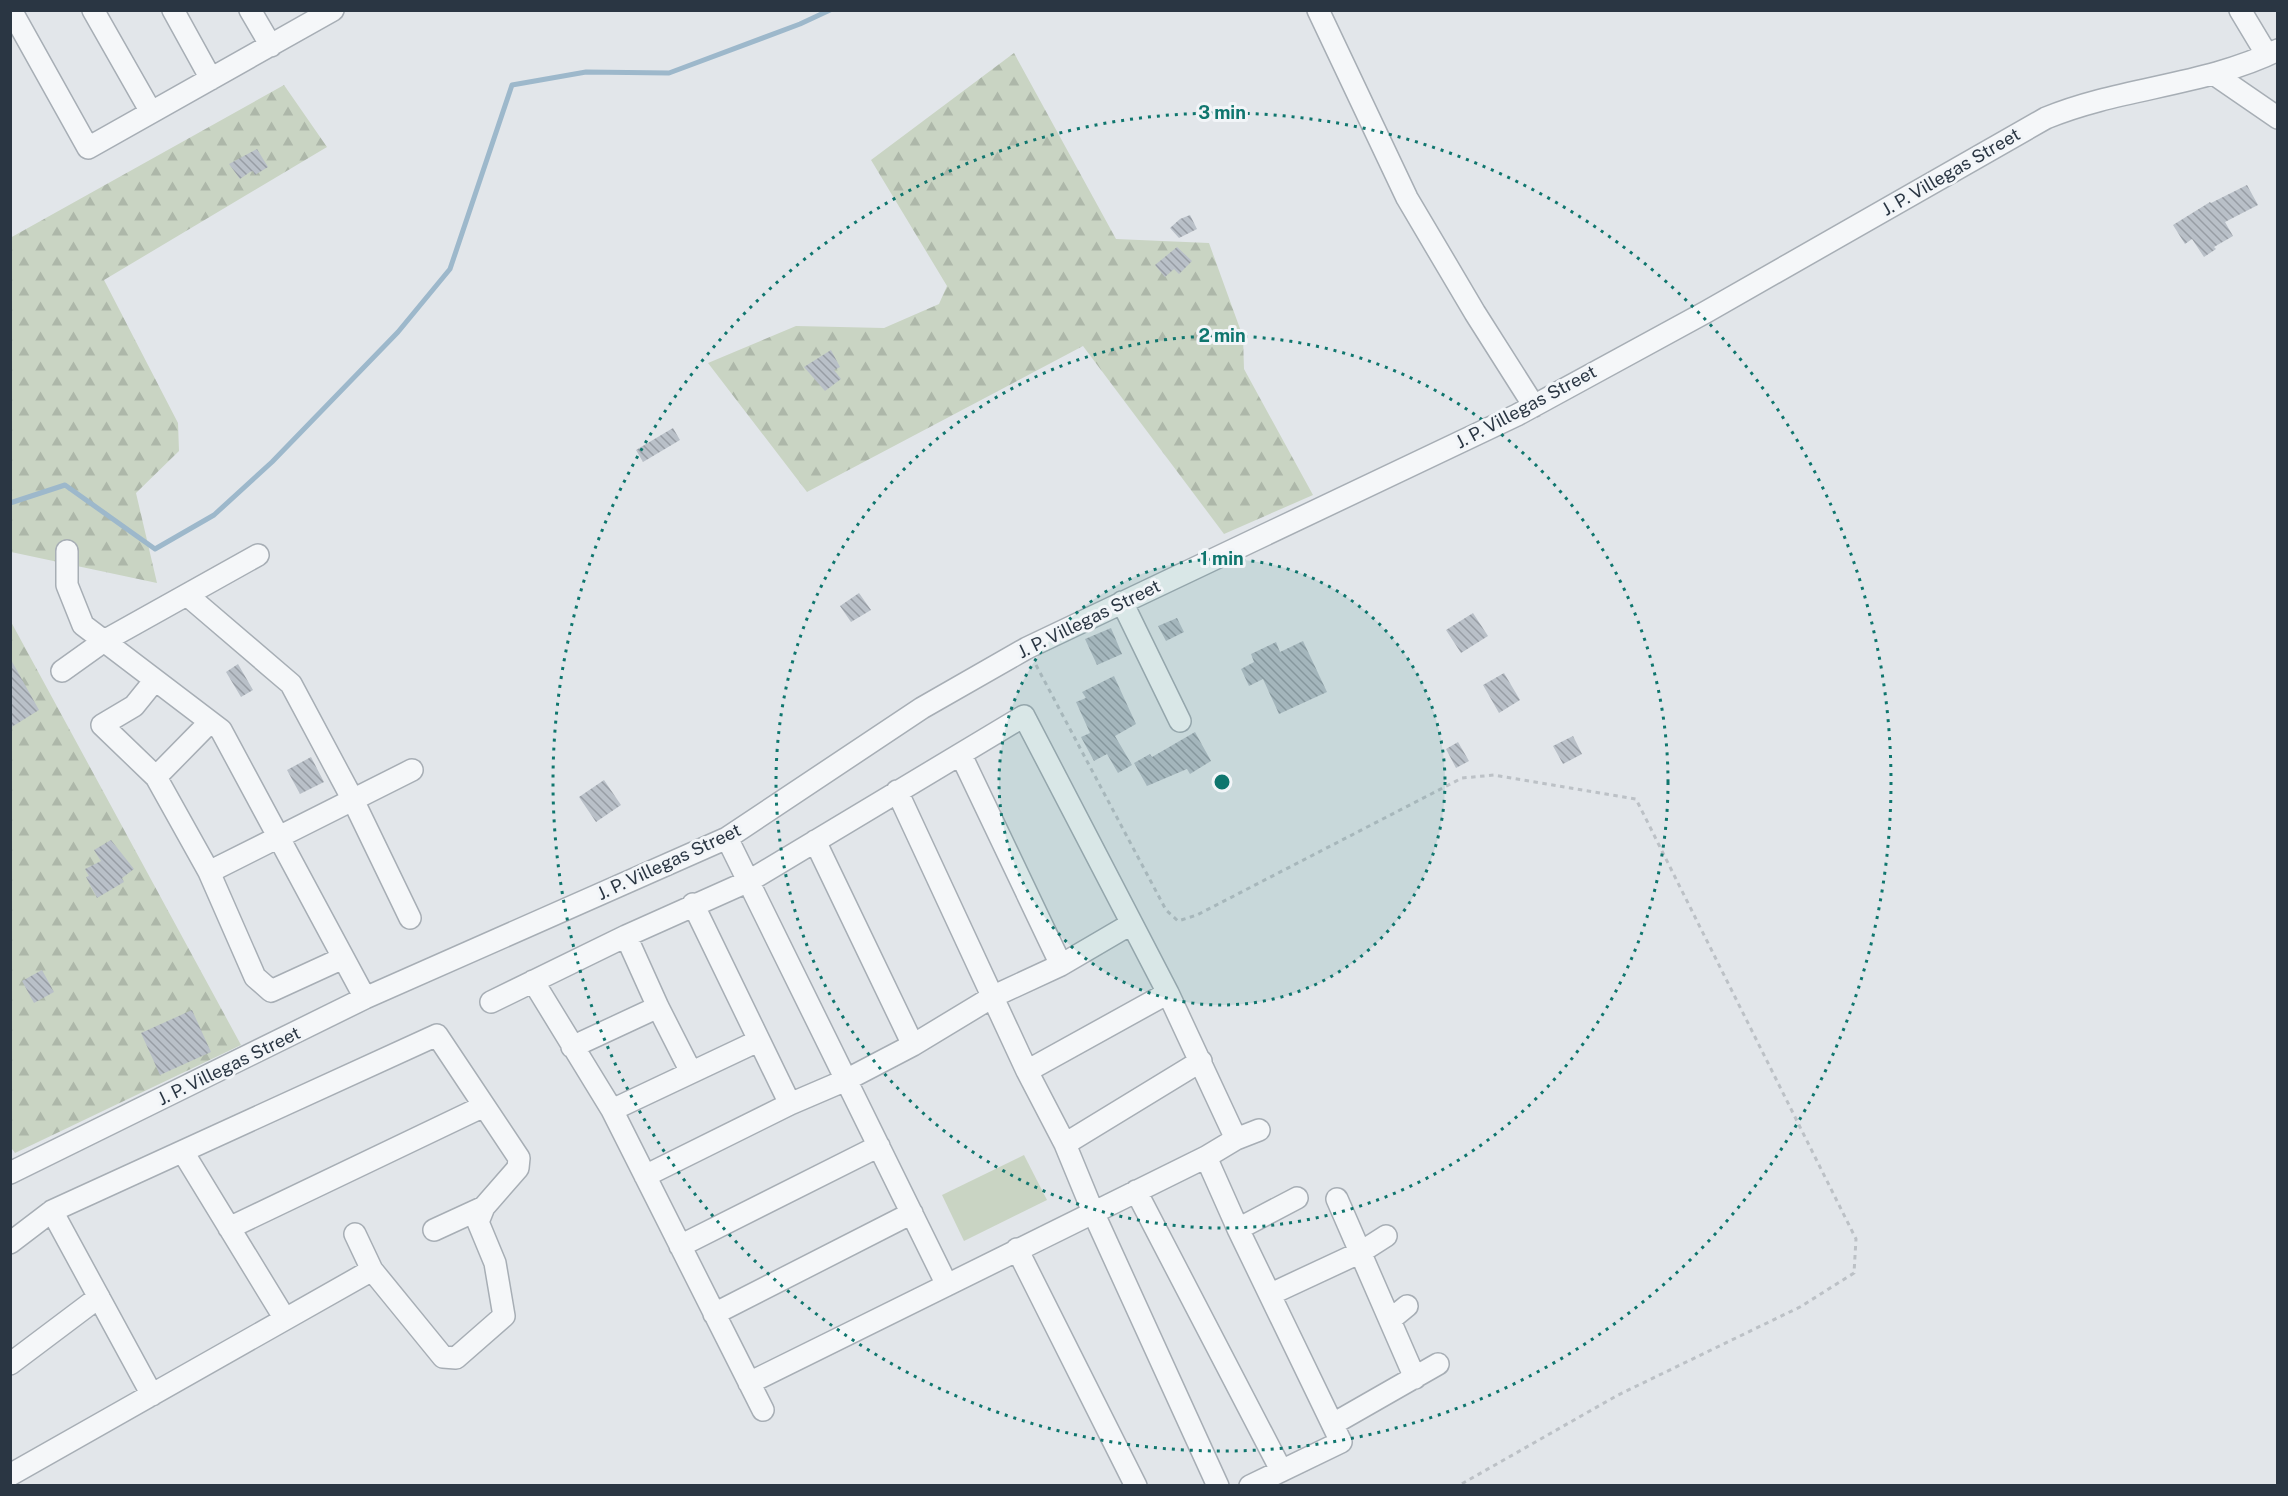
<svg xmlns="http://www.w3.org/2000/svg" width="2288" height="1496" font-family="'Public Sans',sans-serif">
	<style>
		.forest { fill: url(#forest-firs) }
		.park { fill: #c9d4c3 }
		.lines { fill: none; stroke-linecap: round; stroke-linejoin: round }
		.stream { stroke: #9db8cb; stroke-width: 5 }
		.building { fill: url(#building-back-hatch) }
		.minor-casing { stroke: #a7aeb5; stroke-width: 24 }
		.path { stroke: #bcc1c6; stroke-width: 3; stroke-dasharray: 4.5 4.5; stroke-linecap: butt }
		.minor { stroke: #f5f7f9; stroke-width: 21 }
		.ring { fill: none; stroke: #0f766e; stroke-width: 3; stroke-dasharray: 3 6 }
		.labels { text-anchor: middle; stroke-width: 6; stroke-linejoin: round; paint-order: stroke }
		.street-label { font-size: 18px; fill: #2a3643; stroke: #f2f5f8 }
		.centre { fill: #0f766e; stroke: #f2f5f8; stroke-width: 3 }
		.ring-label { font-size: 18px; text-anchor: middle; font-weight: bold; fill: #0f766e; stroke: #f2f5f8; stroke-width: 6; stroke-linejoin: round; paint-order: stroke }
	</style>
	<defs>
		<pattern id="forest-firs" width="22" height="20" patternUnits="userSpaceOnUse" patternTransform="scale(1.5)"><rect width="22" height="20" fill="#c9d4c3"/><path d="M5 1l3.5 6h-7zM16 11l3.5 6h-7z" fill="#adb7a9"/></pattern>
		<pattern id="building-back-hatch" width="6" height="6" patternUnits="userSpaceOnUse" patternTransform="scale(1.5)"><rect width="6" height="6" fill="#b9c0c8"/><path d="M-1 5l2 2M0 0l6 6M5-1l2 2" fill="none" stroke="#979da4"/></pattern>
	</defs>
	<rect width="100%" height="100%" fill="#e2e6ea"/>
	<!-- forest -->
	<path class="forest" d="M1014,53L1116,239L1209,243L1243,337L1244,369L1313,495L1224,534L1083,346L807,492L708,363L796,326L884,328L939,304L947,286L871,160Z
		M284,85L327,147L104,280L178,423L179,451L136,493L157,583L11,552L10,238Z
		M10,620L241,1045L15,1153L10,1146Z"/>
	<!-- park -->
	<path class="park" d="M1024,1155L1047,1200L964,1241L942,1195Z"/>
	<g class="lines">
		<!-- stream -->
		<path class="stream" d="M10,503L65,485L155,549L214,515L272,462L398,332L450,269L512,85L586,72L669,73L800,24L830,10"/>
	</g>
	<!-- building -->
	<path class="building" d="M257,149L268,167L255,175L253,171L250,172L240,179L229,164Z
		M2247,185L2258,205L2225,222L2233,236L2214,247L2216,249L2204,257L2192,239L2185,244L2173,225L2210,202L2211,203Z
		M1190,215L1197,229L1179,238L1170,228L1180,219Z
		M1177,247L1192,261L1179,274L1174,269L1165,277L1155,265Z
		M831,350L840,367L834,370L841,379L825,391L804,367Z
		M673,428L680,440L643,462L636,450Z
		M859,593L871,610L851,622L840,606Z
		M1473,613L1488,636L1461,653L1446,630Z
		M1177,618L1184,632L1166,641L1158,626Z
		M1111,628L1122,654L1097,665L1085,639Z
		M1303,641L1327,692L1279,714L1263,679L1249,686L1241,669L1254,662L1251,654L1276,642L1280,652Z
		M10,658L39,710L10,728Z
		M238,664L253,690L241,697L226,672Z
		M1504,673L1520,700L1499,713L1483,685Z
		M1114,676L1136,724L1115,736L1132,765L1118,773L1107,754L1094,761L1081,737L1090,733L1076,702L1086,698L1082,692Z
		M1195,732L1211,761L1190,774L1187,769L1147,786L1134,763L1150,754L1152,757Z
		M1573,736L1582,754L1563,764L1553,746Z
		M1458,742L1469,761L1456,768L1446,749Z
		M311,757L324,782L300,794L287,770Z
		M604,780L621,805L596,822L579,797Z
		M111,840L134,869L122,878L124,882L97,898L86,877L89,876L85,869L101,861L94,850Z
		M42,970L54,992L34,1003L22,981Z
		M192,1010L211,1052L160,1075L141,1033Z"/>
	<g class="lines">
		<!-- minor casing -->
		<g class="minor-casing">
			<path id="minor" d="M11,10L88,148L333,10
				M93,10L151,112
				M173,10L211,79
				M250,10L271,46
				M1318,10L1407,198L1475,313L1534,406
				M2240,10L2267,55
				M2214,74L2278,118
				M67,551V585L83,625L221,730L365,998
				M187,595L291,684L353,800L410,918
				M1122,602L1180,721
				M62,671L104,641L258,555
				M155,680L134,706L102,725L156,777L209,872L255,977L271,991L343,958
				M961,755L1061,965
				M156,777L210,722
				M897,791L1027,1071L1065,1144L1093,1212L1218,1486
				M727,838L947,1285
				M815,841L913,1045
				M209,872L412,770
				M693,904L790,1104
				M626,936L658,1007L691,1072
				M533,981L612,1110L758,1041
				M491,1002L626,936L749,881L1024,716L1168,993L1236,1139
				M572,1047L658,1007
				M1027,1071L1168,993
				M612,1110L763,1410
				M1065,1144L1201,1061
				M183,1152L285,1319
				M1206,1157L1238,1229L1341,1442L1250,1486
				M10,1173L365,998L727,838L922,708L1027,648L1517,415L1706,312L2046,118C2121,87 2205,86 2278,50
				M645,1176L790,1104L846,1080L913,1045L994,996L1061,965L1131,924
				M1136,1191L1281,1470
				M1337,1199L1415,1378
				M52,1211L152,1395
				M229,1228L484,1106
				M1238,1229L1297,1198
				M434,1230L484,1207
				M10,1243L52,1211L437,1035L519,1158L518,1168L484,1207L478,1222L495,1263L504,1316L456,1358L443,1357L372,1270L355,1234
				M680,1246L879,1146
				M1017,1249L1136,1486
				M1271,1294L1361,1252L1386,1236
				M714,1314L912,1213
				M1390,1320L1407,1306
				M10,1364L99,1297
				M749,1383L1206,1157L1236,1139L1259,1130
				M1333,1424L1438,1364
				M10,1475L372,1270"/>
		</g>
		<!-- path -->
		<path class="path" d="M1036,665L1166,910L1178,921L1197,915L1462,778L1494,775L1636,799L1856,1239L1854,1273L1800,1307L1618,1395L1458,1486"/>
		<!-- minor -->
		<use href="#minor" class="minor"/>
	</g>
	<!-- distance rings -->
	<circle cx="1222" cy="782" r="223" fill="#0f766e" fill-opacity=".12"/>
	<g class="ring">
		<circle cx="1222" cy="782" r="223"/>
		<circle cx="1222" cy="782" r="446"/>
		<circle cx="1222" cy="782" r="669"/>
	</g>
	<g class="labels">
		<!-- street labels -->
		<g class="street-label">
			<text transform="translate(1951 172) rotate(-30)" y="6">J. P. Villegas Street</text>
			<text transform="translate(1526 407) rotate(-28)" y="6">J. P. Villegas Street</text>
			<text transform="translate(1089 619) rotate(-26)" y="6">J. P. Villegas Street</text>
			<text transform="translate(669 862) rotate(-25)" y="6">J. P. Villegas Street</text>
			<text transform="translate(229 1066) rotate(-26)" y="6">J. P. Villegas Street</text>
		</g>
	</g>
	<circle cx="1222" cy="782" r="9" class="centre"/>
	<g class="ring-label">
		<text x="1222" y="119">3 min</text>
		<text x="1222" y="342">2 min</text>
		<text x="1222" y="565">1 min</text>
	</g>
	<!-- border -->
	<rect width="2288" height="1496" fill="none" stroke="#2a3643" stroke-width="24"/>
</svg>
